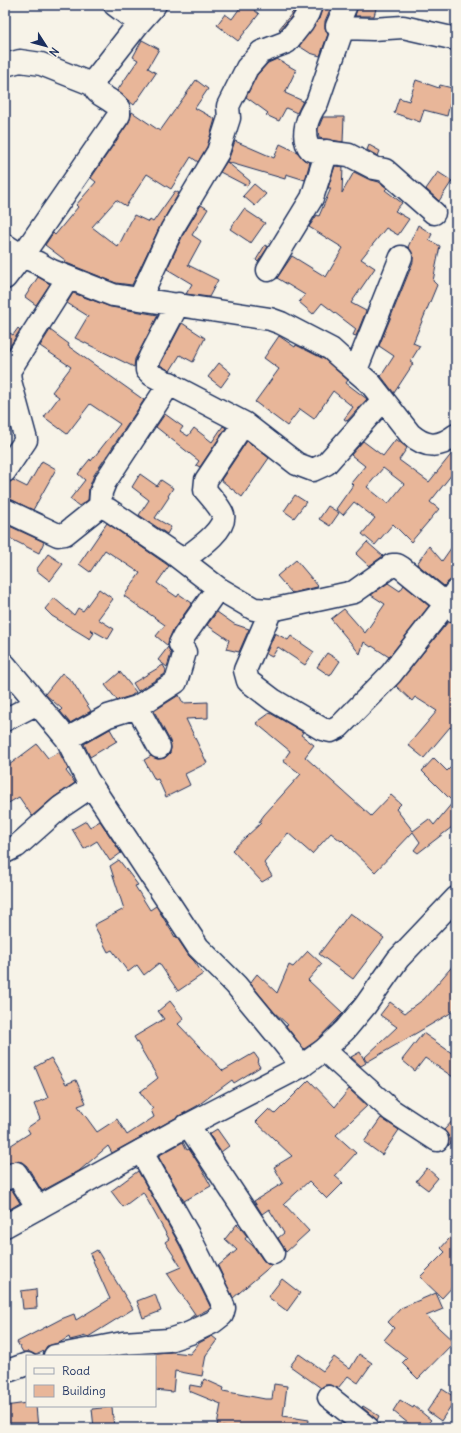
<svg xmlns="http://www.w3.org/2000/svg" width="461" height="1433" font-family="Delius,sans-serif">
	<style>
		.building { fill: #e8b699; stroke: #1b2f5e; fill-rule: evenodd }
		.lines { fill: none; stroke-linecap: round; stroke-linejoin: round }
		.minor-casing { stroke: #1b2f5e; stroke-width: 25 }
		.major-casing { stroke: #1b2f5e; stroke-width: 25 }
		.minor { stroke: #f7f3e8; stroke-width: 22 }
		.major { stroke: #f7f3e8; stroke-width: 22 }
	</style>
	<rect width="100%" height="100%" fill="#f7f3e8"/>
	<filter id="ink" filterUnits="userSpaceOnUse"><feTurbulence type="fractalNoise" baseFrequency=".025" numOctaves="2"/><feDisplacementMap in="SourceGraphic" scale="8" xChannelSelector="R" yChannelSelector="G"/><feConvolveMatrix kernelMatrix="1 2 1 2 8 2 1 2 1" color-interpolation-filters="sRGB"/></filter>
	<g filter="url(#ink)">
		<!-- building -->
		<path class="building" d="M242,5H248L259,14L238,41L217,25L225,14L232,19Z
			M323,5H332L325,21V28L328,34L320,56L310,53L299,46L319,19Z
			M358,5H377L374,16H355Z
			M297,7L292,16L280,30L279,29Z
			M142,40L159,49L148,68L156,73L134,105L117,91L138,60L133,57Z
			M277,59L296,70L285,93L303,101L297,113L286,108L279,121L266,115L268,113L246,97L257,75L268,63Z
			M196,80L208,89L195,108L215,119L207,147L198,162L191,157L171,189L147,174L126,206L116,200L92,227L118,247L134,215L149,222L150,220L153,222L175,191L179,193L161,224L132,285L116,283L64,262L65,260L45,245L53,233L55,235L78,207L76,205L96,182L91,178L129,122L132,112L160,131Z
			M416,80L439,88L440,85L456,89V110L450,104L447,116L424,110L420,122L394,113L399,98L409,101Z
			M323,117H344L343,142L319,138L318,129Z
			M235,141L274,158L280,144L297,152L304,160L310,162L305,180L286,174L285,179L227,162L250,181L247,186L220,172L229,158Z
			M369,145L380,151L378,156L367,150Z
			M335,166L343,167L342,193L354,172L368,179L379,182L387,188L385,190L402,203L395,211L409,219L398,235L386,228L361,259L375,268L351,303L366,311L356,336L353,335L356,329L322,303L313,314L299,302L305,295L277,278L292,256L326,277L343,248L309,227L317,215L319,216L331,188H328Z
			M438,172L452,181L439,201L426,189Z
			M254,184L266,194L255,206L243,196Z
			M201,205L208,209L192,235L201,241L188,265L218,280L209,297L186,294L192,284L167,269L183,235Z
			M244,209L265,223L251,243L230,229Z
			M418,225L432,234L429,240L440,246L433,281L437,285L413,343L420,346L410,362L413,364L394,393L381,376L394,356L379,346L413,262V255L408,247Z
			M265,245L268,247L258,262L256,260Z
			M38,277L50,284L36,305L25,297Z
			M73,293L111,307L158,315L139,352L135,359L134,367L75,338L88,316L67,303Z
			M182,323L205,338L193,362L180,355L170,371L160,365Z
			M18,328L20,330L5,354V340L10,333L13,335Z
			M50,330L69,344L68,346L144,400L94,475L89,488L88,500L79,506L70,499L85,480L78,474L90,459L91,461L120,424L90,404L67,434L44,417L59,397L52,392L71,367L40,346Z
			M279,336L295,347L296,345L324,359L348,380L346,383L367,399L347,421L344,419L353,407L333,391L314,419L300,409L287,426L255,402L279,369L264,358Z
			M219,363L231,373L221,387L208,377Z
			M165,414L183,427L180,431L188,436L194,428L212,442L223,426L226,428L200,467L196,465L199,461L156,427Z
			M396,439L407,448L399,460L429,482L453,452L456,450V469L430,502L439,509L411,542L393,524L375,545L362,534L375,518L354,502L343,515L336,509L353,485L351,483L365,466L351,455L363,441L383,456ZM383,468L404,484L388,504L367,487Z
			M247,441L269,458L242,497L221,480Z
			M42,461L56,469L33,510L10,499L5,498V483L10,482L13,480L27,487Z
			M140,474L157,486L161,480L173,488L168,496L169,497L155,518L171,527L167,534L139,515L149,500L132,487Z
			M295,495L306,502L294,518L284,511Z
			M328,506L339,513L330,526L319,519Z
			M107,523L169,566L157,583L177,597L179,594L192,603L173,630L169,639L168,646L156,636L165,625L124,596L140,573L105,550L90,572L79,564Z
			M5,524L44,542L39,553L5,536Z
			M456,541V579L451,580L444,586L417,564L429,546L442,561Z
			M367,542L383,556L369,566L356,554Z
			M48,554L63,564L50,581L36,570Z
			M296,560L318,586L317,587L292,593L277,576Z
			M388,583L400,591L404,585L429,606L389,657L372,646L371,647L364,642L360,654L331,619L344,609L365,633L385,604L371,595Z
			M99,589L113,599L98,619L114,629L108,639L90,629L94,633L90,639L52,616L45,609L54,598L74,615L78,608L83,611Z
			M217,612L234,624L249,629L239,652L226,649L229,640L207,625Z
			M448,622L456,624V732L450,727L424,758L408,745L437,711L415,697L412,701L396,686Z
			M275,633L288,640L291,636L314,652L305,665L278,647L272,657L266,654Z
			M168,647L171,654L167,667L158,660Z
			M327,653L340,661L330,676L317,667Z
			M163,665L166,670L165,674L138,691L133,683Z
			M120,672L136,692L131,696L117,700L105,685Z
			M62,673L72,681L91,711L70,723L60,711L62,709L45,694Z
			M179,695L183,703L208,702V718L186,719L207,763L185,774L190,785L166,797L158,779L155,780L144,760L151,756L158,759L165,758L170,753L171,748L170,741L154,711Z
			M270,713L303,732L301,735L314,745L305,757L371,816L391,795L401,804L396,809L413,831L429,819L434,825L453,802L422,771L434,758L447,771L456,762V824L418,853L414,850L420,842L413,832L375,872L342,840L341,841L331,833L312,854L288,833L264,863L272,876L262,882L232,850L261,823L259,822L264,815L301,774L283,761L290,751L256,723Z
			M110,729L117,741L90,757L84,744Z
			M37,744L48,758L59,752L68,769L66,771L75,783L53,798L32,816L19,797L5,805V768Z
			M86,821L90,827L100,821L121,853L110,861L97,841L84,849L72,829Z
			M119,860L138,885L135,886L150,910L156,906L175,937L176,936L189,956L194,961L203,974L178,991L159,963L144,975L137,965L128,972L112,950L108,952L94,925L124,909L110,866Z
			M350,913L384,938L353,979L319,954Z
			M308,951L322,964L308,980L343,1013L316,1041L304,1049L286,1026L288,1025L274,1012L250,983L257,974L277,993L289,965L293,967Z
			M456,962V1008L449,1014L367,1062L364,1058L397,1027L380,1015L390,1002L405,1013L424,999Z
			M170,1001L184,1019L178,1024L223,1071L254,1053L259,1060L257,1062L260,1067L234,1083L232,1080L197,1106L112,1153L108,1146L79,1171L42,1191L27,1166L22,1162L16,1161L5,1165V1149L30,1133L27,1128L40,1119L34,1104L48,1098L35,1067L51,1058L66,1084L76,1080L86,1103L78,1106L97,1132L117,1119L127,1135L154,1117L151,1110L153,1109L140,1092L158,1078L134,1037L164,1019L158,1011Z
			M423,1033L456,1056V1079L425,1058L415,1071L402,1060Z
			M360,1052L366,1063L361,1066L351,1057Z
			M309,1080L335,1107L349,1089L367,1106L336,1135L356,1153L335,1176L343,1183L327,1199L309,1181L284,1204L309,1231L286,1252L278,1238L284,1233L269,1209L262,1214L254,1201L283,1183L274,1167L292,1156L256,1122L269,1109L275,1114Z
			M456,1117V1137L448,1146L449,1140L448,1135L444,1130Z
			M381,1118L399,1130L382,1155L364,1142Z
			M217,1129L229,1146L221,1152L209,1134Z
			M183,1142L187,1150L189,1149L200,1166L211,1186L184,1201L158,1156Z
			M427,1168L438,1178L428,1190L416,1181Z
			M138,1171L179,1244L211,1308L189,1319L195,1314L167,1273L181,1267L165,1242L169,1239L143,1192L123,1207L111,1191Z
			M12,1190L20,1203L5,1212V1191Z
			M237,1224L247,1236L245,1239L253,1246L263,1260L267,1264L272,1265L233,1298L218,1266L237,1250L225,1239Z
			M456,1231V1283L442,1298L420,1277L445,1252L441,1248Z
			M97,1250L133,1309L88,1337L86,1336L70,1340L69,1337L59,1343L47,1346L44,1351L36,1355L30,1352H23L17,1342L61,1319L74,1314L76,1320L110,1299L90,1254Z
			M282,1279L300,1293L287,1311L268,1297Z
			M36,1289L37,1308L23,1309L21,1291Z
			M436,1293L443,1309L426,1316L454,1342L418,1379L402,1363L407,1358L384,1340L394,1328L388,1322L401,1308Z
			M155,1294L161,1311L143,1318L137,1301Z
			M212,1336L217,1340L206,1355L202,1376L175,1371L173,1392L155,1390V1353L172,1352L190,1354L199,1343Z
			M299,1354L323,1371L334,1357L350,1369L359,1354L372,1363L358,1383L348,1376L338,1388L330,1385H325L321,1388L290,1366Z
			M204,1379L224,1388L223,1391L265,1399H272L274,1384L287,1386L283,1416L309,1420L308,1428H230L217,1426L221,1404L189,1391L190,1385L201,1387Z
			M442,1389L456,1398L441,1421L427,1411Z
			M400,1400L413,1408L414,1406L431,1420L424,1428H414L393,1411Z
			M27,1403V1406H36L38,1428H5V1406Z
			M363,1406L379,1416L377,1420L362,1407Z
			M112,1407L114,1428H94L92,1409Z"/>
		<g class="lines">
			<!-- minor casing -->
			<g class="minor-casing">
				<path id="minor" d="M115,5L139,23
					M346,5L337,26L343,28L317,103C308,115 299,137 311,150L349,155L374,168L385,170L434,213
					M343,28L373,29L403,27L456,39
					M5,65L20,61L41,64L94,85
					M5,245L22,256L38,263L52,271L113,295L270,319L281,323L331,349L342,359L371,384L410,434C426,448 439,448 456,435
					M268,270L312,198L327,151
					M5,278L22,256L119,115V109C117,106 115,103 112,102C102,94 91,94 96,78L139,23L155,5
					M140,298L172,229L218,152L229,118L228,106L247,68L261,52L287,42L302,23L308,13L311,5
					M178,304L150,357L147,364V370L152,375L244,423L297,464L313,470L326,464L383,400
					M356,370L401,257
					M5,471L26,440L10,381L9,371L68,278
					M100,506L101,492L105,482L170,383
					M5,510L58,535L65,534L100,506L109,510L174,554L218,588L254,609L271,610L354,592L392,565H397L402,568L456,612
					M183,560C193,552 227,530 223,515C221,508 210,496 205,490L206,480L244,423
					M271,610L245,670L248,681L273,700L322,729L331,731L339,727L391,674L456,591
					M5,665L67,739L87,779L198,947L236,985L283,1042L302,1066
					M137,707L159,747
					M5,720L36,704
					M67,739L108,716L137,707L176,682L185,652L180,644L184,636L218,588
					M5,852L17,846L61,807L92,786
					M324,1050L391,1110L437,1140
					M188,1125L273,1253
					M5,1179L16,1173L38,1208
					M55,1356L123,1343L169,1340L190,1333L213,1322L222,1315L224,1308L220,1298L190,1238L141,1151
					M5,1372L27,1364
					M329,1397L368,1428"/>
			</g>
			<!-- major casing -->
			<g class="major-casing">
				<path id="major" d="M5,1226L188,1125L302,1066L324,1050L345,1030L365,1006L398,959L456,898"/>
			</g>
			<!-- minor -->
			<use href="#minor" class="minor"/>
			<!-- major -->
			<use href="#major" class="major"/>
		</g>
	</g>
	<!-- margin -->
	<rect width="461" height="1433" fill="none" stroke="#f7f3e8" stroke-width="20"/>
	<rect x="10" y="10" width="441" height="1413" fill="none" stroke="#1b2f5e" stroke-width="1.5" filter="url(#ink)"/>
	<!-- legend -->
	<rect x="26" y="1355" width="130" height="52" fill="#f7f3e8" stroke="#9fa5b1"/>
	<rect x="34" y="1368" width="20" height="6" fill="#f7f3e8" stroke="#9fa5b1"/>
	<text x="62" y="1375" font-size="12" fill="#1b2f5e">Road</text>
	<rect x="34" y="1385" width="20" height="12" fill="#e8b699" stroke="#9fa5b1"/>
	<text x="62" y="1395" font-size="12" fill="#1b2f5e">Building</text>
	<!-- north arrow -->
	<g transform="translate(46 46) rotate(126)" stroke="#f7f3e8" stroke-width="3" paint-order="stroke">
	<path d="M0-3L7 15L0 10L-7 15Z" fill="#1b2f5e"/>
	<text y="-6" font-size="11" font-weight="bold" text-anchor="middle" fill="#1b2f5e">N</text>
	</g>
</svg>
